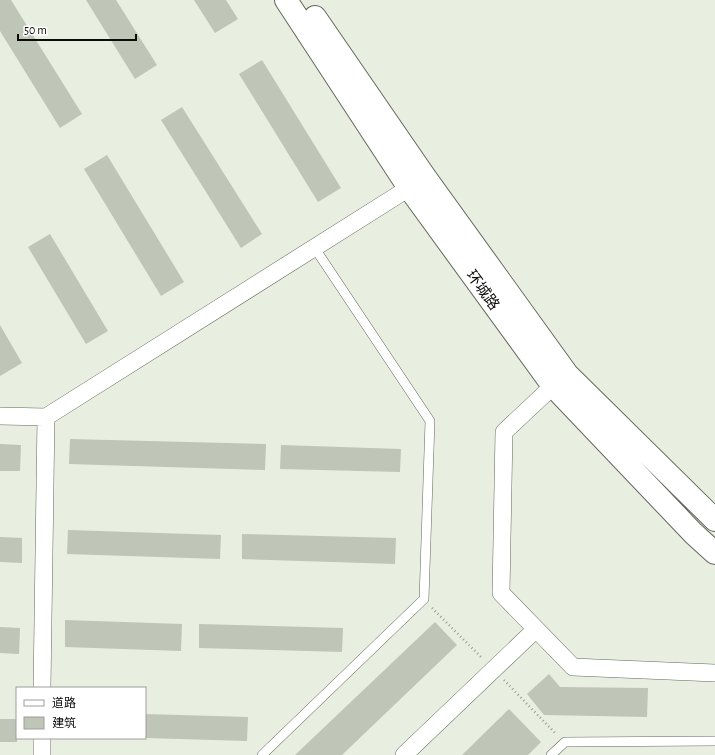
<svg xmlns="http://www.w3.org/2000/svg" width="715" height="755" font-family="'Alegreya Sans','Noto Sans SC',sans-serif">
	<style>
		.building { fill: #bfc5b7 }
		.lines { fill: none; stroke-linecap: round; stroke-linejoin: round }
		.lane-casing { stroke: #63685c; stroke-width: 10 }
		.street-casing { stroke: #63685c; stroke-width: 18 }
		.primary-casing { stroke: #63685c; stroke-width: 24 }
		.path { stroke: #999d93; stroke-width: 2.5; stroke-dasharray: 1 3; stroke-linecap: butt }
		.lane { stroke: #fff; stroke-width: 9 }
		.street { stroke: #fff; stroke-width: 17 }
		.primary { stroke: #fff; stroke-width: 22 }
		.labels { text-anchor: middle; stroke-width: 3; stroke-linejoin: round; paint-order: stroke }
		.street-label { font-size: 15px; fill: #0a0c08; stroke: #fff }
	</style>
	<rect width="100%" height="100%" fill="#e8eee0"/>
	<!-- building -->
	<path class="building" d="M0,0H11L82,114L60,128L0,31Z
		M86,0H116L157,65L135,79Z
		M194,0H226L238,19L215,33Z
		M262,60L341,188L318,202L239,74Z
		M182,107L262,234L241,248L161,120Z
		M107,155L184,282L161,296L84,169Z
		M50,234L108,331L86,344L28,247Z
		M0,325L22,363L0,376Z
		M70,439L266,444L265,470L69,464Z
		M0,444L21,445L20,471H0Z
		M281,445L401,449L400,472L280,469Z
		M68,530L221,535L220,559L67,554Z
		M242,534L396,538L395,564L242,559Z
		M0,537L22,538V563L0,562Z
		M65,620L182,624L181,651L65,647Z
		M435,622L457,645L342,755H295Z
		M199,624L343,628L342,652L199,648Z
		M0,627L20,628L19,654L0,653Z
		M549,674L560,687L648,688L647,717L544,715L527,694Z
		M509,709L541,742L528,755H462Z
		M145,714L248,717L247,741L145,738Z
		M0,719H17V742H0Z"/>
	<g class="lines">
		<!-- lane casing -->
		<g class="lane-casing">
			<path id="lane" d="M262,755L424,599L430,421L314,247
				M551,755L565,742L715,741"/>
		</g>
		<!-- street casing -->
		<g class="street-casing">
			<path id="street" d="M553,386L504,432L501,593L573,667L715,673
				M0,416L46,417
				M42,688L46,417L409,188
				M42,755V738
				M404,755L536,629"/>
		</g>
		<!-- primary casing -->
		<g class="primary-casing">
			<path id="primary" d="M286,0L409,188L553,386L693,533L715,553
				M315,17L425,177L567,374L715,520"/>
		</g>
		<!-- path -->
		<path class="path" d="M432,608L482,658
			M504,680L556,734"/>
		<!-- lane -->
		<use href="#lane" class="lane"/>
		<!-- street -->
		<use href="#street" class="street"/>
		<!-- primary -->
		<use href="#primary" class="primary"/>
	</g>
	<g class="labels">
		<!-- street labels -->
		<g class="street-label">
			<text transform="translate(483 290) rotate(54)" y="5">环城路</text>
		</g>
	</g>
	<!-- legend -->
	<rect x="16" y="687" width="130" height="52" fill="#ffffff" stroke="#9d9e9c"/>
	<rect x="24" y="700" width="20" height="6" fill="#ffffff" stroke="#9d9e9c"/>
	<text x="52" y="707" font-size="12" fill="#0a0c08">道路</text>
	<rect x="24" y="717" width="20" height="12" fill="#bfc5b7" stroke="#9d9e9c"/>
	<text x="52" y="727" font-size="12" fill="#0a0c08">建筑</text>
	<!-- scale -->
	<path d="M18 34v6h118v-6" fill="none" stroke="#0a0c08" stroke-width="2"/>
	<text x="24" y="34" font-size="12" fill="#0a0c08" stroke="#ffffff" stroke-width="3" paint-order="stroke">50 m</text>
</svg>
